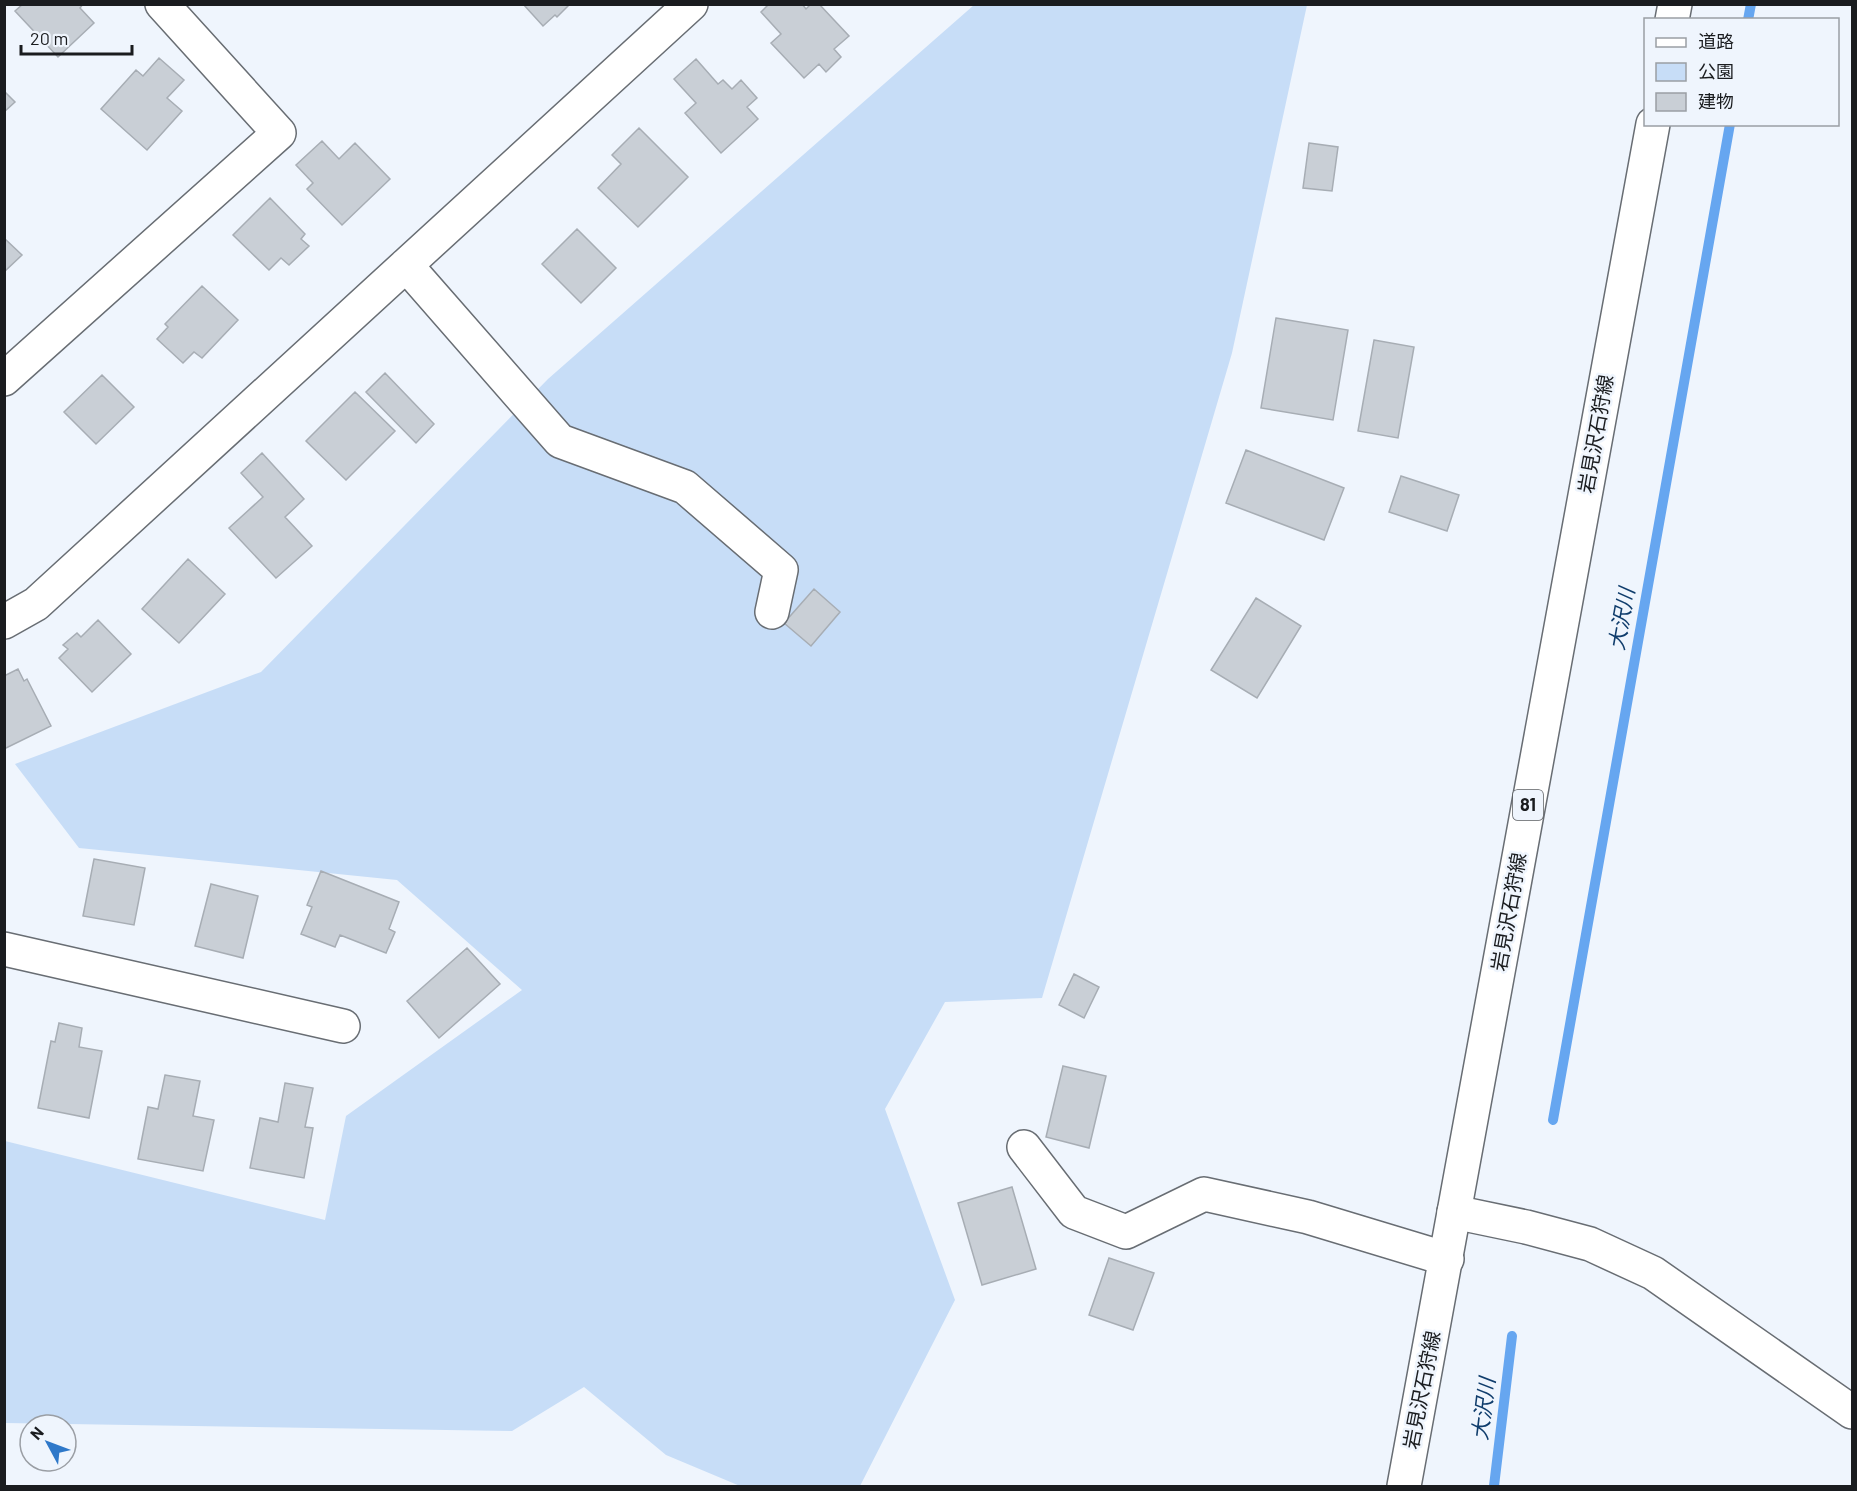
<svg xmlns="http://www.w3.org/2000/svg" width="1857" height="1491" font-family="Barlow,'Noto Sans JP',sans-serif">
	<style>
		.green { fill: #c7ddf7 }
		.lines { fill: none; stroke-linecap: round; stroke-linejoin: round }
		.stream { stroke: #66a6f0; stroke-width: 10 }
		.building { fill: #c9cfd6; stroke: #a7adb4; stroke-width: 1.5 }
		.minor-casing { stroke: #686d73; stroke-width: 36 }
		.major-casing { stroke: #686d73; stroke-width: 36 }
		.minor { stroke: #fff; stroke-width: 33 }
		.major { stroke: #fff; stroke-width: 33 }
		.labels { text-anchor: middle; stroke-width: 5; stroke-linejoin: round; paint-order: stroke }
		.shield { fill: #eff5fd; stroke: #5a5d62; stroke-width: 1.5 }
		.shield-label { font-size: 18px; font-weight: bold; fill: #1a1c1f }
		.street-label { font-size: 20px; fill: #1a1c1f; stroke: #eff5fd }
		.water-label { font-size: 21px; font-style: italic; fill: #103d6c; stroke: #eff5fd }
	</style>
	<rect width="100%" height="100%" fill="#eff5fd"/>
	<!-- green -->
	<path class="green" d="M974,5H1307L1232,353L1042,998L945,1002L885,1109L955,1300L860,1486H740L666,1455L584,1387L512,1431L5,1423V1141L325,1220L346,1116L522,990L397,880L79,848L15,764L261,672L548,379Z"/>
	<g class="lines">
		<!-- stream -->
		<path class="stream" d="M1748,20L1751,4
			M1553,1120L1730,124
			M1494,1486L1512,1336"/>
	</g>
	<!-- building -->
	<path class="building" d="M23,4H83L80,8L94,23L58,57L15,11Z
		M523,4H570L557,17L555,15L543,26Z
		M769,4H802L806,9L811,4H819L849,36L834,49L841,57L826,72L819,64L804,78L771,43L781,34L761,12Z
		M159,58L184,80L167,98L182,111L147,150L101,109L136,70L143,76Z
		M696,59L718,84L723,80L732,89L741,80L757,98L747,107L758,119L721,153L685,113L696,103L674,79Z
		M4,91L15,102L4,112Z
		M639,128L688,177L638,227L598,188L621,164L612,155Z
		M322,141L339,159L355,143L390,179L342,225L307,189L313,183L296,165Z
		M1309,143L1338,147L1332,191L1303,188Z
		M270,198L305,234L301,239L309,246L289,265L281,258L269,270L233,235Z
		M577,229L616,268L581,303L542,264Z
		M4,238L22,255L4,272Z
		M202,286L238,320L202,358L194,352L183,363L157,339L168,327L165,324Z
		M1276,318L1348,330L1333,420L1261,408Z
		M1374,340L1414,347L1398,438L1358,431Z
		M385,373L434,424L416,443L366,392Z
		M102,375L134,407L96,444L64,412Z
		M355,392L395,431L346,480L306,441Z
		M1246,450L1344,488L1324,540L1226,503Z
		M262,453L304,499L285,517L312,546L276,578L229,528L263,497L241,473Z
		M1401,476L1459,495L1447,531L1389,512Z
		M188,559L225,594L179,643L142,609Z
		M814,589L840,612L811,646L784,623Z
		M1256,598L1301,626L1257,698L1211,670Z
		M98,620L131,654L92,692L59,658L68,649L63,645L77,633L81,637Z
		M18,669L24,681L27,679L51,726L4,749V676Z
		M94,859L145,868L134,925L83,916Z
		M321,871L399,902L389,929L395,932L386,953L340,935L335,947L301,934L312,907L307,905Z
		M211,884L258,896L243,958L195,946Z
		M467,948L500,984L439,1038L407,1001Z
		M1074,974L1099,987L1084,1018L1059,1005Z
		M59,1023L82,1028L79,1047L102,1051L89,1118L38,1108L51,1041L55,1042Z
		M1063,1066L1106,1076L1089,1148L1046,1137Z
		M165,1075L200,1081L193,1116L214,1120L203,1171L138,1159L148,1107L158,1109Z
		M285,1083L313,1088L305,1127L313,1128L304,1178L250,1168L260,1118L278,1122Z
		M1012,1187L1036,1269L982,1285L958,1203Z
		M1109,1258L1154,1273L1133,1330L1089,1315Z"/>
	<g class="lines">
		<!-- minor casing -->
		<g class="minor-casing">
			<path id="minor" d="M406,265L560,441L685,487L781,570L772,612
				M4,379L279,133L162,4
				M4,622L36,604L691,4
				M4,949L343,1026
				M1024,1147L1074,1212L1126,1232L1204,1194L1308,1217L1447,1259
				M1454,1212L1526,1227L1590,1244L1653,1273L1852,1412"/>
		</g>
		<!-- major casing -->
		<g class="major-casing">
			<path id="major" d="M1672,20L1675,4
				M1404,1486L1653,124"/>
		</g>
		<!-- minor -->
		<use href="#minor" class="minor"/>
		<!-- major -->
		<use href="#major" class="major"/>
	</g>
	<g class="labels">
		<!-- shield labels -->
		<rect class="shield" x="1513" y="790" width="30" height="30" rx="4.5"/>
		<g class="shield-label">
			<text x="1528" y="811">81</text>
		</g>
		<!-- street labels -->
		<g class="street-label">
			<text transform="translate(1596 434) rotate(-80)" y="7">岩見沢石狩線</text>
			<text transform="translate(1509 912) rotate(-80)" y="7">岩見沢石狩線</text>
			<text transform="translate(1422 1390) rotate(-79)" y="7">岩見沢石狩線</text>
		</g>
		<!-- water labels -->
		<g class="water-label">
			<text transform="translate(1622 619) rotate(-80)" y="7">大沢川</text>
			<text transform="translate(1484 1409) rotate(-83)" y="7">大沢川</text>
		</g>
	</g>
	<!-- border -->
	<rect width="1857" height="1491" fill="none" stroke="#1a1c1f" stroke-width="12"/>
	<!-- legend -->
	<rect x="1644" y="18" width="195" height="108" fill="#eff5fd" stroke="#9a9ea4" stroke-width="1.5"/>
	<rect x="1656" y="38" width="30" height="9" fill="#ffffff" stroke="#9a9ea4" stroke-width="1.5"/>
	<text x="1698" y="48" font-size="18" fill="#1a1c1f">道路</text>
	<rect x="1656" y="63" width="30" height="18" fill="#c7ddf7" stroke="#9a9ea4" stroke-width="1.5"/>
	<text x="1698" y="78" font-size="18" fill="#1a1c1f">公園</text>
	<rect x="1656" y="93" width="30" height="18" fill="#c9cfd6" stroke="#9a9ea4" stroke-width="1.5"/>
	<text x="1698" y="108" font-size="18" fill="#1a1c1f">建物</text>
	<!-- north arrow -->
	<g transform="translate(48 1443) rotate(311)"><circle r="28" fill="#eff5fd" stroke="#9a9ea4" stroke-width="1.5"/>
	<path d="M0-4.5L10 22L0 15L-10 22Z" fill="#2e78c9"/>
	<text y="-9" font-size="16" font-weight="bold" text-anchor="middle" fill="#1a1c1f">N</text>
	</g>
	<!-- scale -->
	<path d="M21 45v9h111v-9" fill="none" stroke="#1a1c1f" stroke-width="3"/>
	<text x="30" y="45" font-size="18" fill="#1a1c1f" stroke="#eff5fd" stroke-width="4.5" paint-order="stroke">20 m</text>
</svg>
